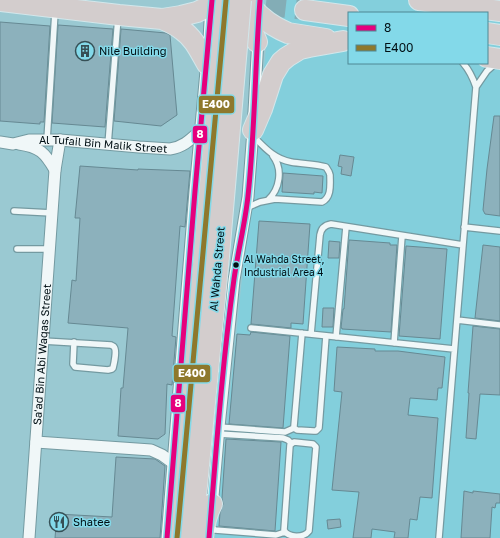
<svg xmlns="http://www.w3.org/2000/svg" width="500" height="538" font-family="'Golos Text',sans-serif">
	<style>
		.built { fill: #83cfdc; fill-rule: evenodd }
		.building { fill: #8cb1bc; stroke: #668993 }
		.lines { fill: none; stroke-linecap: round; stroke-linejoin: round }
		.highway-tunnel { stroke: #83adb6; stroke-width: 20; stroke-dasharray: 20 10; stroke-linecap: butt }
		.lane-casing { stroke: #749aa1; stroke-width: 8 }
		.street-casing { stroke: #749aa1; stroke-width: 13 }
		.highway-casing { stroke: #d2e7eb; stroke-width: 22 }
		.lane { stroke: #f0f7f8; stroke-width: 5.5 }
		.street { stroke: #f0f7f8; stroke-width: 11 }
		.highway { stroke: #d3cdcd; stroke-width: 20 }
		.highway-bridge-casing { stroke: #d2e7eb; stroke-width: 22; stroke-linecap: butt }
		.highway-bridge { stroke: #d3cdcd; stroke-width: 20 }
		.bus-1-casing { stroke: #83d9e9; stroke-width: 8 }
		.bus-2-casing { stroke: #83d9e9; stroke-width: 8 }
		.bus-1 { stroke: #e5007d; stroke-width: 5 }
		.bus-2 { stroke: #8e782c; stroke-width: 5 }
		.bus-dot { fill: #000f14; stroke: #83d9e9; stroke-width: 1.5 }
		.labels { text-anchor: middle; stroke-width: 3; stroke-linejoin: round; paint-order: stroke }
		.bus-label { font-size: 10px; fill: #000f14; stroke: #83d9e9; text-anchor: start }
		.poi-label { font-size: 11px; fill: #000f14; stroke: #83d9e9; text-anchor: start }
		.street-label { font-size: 11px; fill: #000f14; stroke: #83d9e9 }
		.line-badge { stroke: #83d9e9; stroke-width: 1.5 }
		.badge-label { font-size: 11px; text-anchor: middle; font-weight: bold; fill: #fff }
	</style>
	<rect width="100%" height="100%" fill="#9ac9d2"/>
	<!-- built -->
	<path class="built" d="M271,0H500V538H215ZM349,13H487V63H349Z"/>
	<!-- building -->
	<path class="building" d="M0,22L50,26L44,122H40V124L0,121Z
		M58,25L113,29L105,127L52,123Z
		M121,29L166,33L170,35L177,115L161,126L114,121Z
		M494,116H500V216L485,214L483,210L487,169Z
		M340,155L354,157L351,176L341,174L342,167L338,166Z
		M80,166L138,170V169L190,171L185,227L180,226L172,336L176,337L172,385L167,384L165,434L158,439L118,436L121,388H123L128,328L68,323L72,280L76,281L80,218H75Z
		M283,173L323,176L322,193L314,192V194L282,192Z
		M259,221L310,224L303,324L291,323V328L251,324Z
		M349,240L390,243V245H397L391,332L342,329V328H341L343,309H344Z
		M329,241L340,242L339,258H328Z
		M483,245L500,247V321L475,318Z
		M406,246L447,249L440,339L399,336Z
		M323,308H334L333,327H322Z
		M473,326L500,329V395L480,394L476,439L466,438L469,393H468Z
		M251,332L290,336L283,428L229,424L237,334L250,335Z
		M337,347L375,349V351H398L445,357L442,388H438L437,400L410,398L408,415L438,418L432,498L420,497L417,520L410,519L408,538H394L395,532L372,529L371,538H353L359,492L332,490L342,392L334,391Z
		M226,439L281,442L275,531L219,526L220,513L223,504L222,498Z
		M116,457L155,459L165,466L160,538H55L57,514L112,517Z
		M464,491L473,493V491L500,494V503H496L495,508L492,507L490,538H461Z
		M340,519L341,527L328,529L327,520Z"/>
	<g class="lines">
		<!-- highway-tunnel -->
		<path class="highway-tunnel" d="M236,2L305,10"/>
		<!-- lane casing -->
		<g class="lane-casing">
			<path id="lane" d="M476,87L487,71L496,63
				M47,140L55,12
				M108,145L118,17
				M268,200C280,189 283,169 273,156
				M246,208L260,202L275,199L322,202C332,197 330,184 330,175L329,172L326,167C315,164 302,164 291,162C274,159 264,147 253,136
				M14,211L52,213
				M464,227L500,231
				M17,249H50
				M457,320L500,325
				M251,328L454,349
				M302,333L294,426V428L297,430L314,431H316L319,428L326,336
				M311,334L320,235C321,228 325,225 331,224L463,245
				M336,337L346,227
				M43,341L111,345C112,346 114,346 114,347C117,350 114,364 113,368L112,369L108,370L75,367L73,364L74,342
				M394,343L402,236
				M219,427L285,432L294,428
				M218,434L283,438L288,440L291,443
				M294,442L313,444L316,447L309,531C304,538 288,538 284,530L290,445Z
				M210,526L215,530L276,535L285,532
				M439,538L476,87C473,78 469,70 463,63"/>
		</g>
		<!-- street casing -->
		<g class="street-casing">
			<g id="street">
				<path d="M209,39L211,5"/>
				<path id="s1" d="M0,142L13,144L29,140H60L139,147L170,149C184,147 191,139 201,130"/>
				<path d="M19,144C40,147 45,153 55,170"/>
				<path d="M36,442L151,450L162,455L173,463"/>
				<path d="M212,508L219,427L234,280L248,197L253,130L258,38"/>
				<path id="s2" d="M29,538L55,170L60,140"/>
				<path d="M167,538L195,191L207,60"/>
			</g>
		</g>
		<!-- highway casing -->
		<g class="highway-casing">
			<path id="highway" d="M246,0C257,15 271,26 288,33L326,39
				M419,0L500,11
				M0,1L119,15L162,19L181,16L197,12L222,0
				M237,3L248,21L257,42
				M305,10L349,16
				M162,19C169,22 176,25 182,30C194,38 200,52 207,64
				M487,33L500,35
				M487,57L500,59
				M207,64L216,35L221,24
				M253,130L262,109L273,75L281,62L287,57L300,49L309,47L343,41
				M177,538L204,254
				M192,538L219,256
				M203,538C204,525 206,515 212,504"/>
		</g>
		<!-- lane -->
		<use href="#lane" class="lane"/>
		<!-- street -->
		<use href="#street" class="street"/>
		<!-- highway -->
		<use href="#highway" class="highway"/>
		<!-- highway-bridge casing -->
		<g class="highway-bridge-casing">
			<path id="highway-bridge" d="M204,254L226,0
				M219,256L241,0"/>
		</g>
		<!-- highway-bridge -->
		<use href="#highway-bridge" class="highway-bridge"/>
		<!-- bus-1 casing -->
		<g class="bus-1-casing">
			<path id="bus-1" d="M167,538L195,191L212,0
				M209,538C216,452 222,365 234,279C238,251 245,224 248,196C255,131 255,65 260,0"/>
		</g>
		<!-- bus-2 casing -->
		<g class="bus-2-casing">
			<path id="bus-2" d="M177,538L226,0"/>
		</g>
		<!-- bus-1 -->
		<use href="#bus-1" class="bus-1"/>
		<!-- bus-2 -->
		<use href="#bus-2" class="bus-2"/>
	</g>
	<!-- icons -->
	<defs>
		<g id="building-ring" transform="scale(1)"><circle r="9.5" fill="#83d9e9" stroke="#365056" stroke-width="1.5"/><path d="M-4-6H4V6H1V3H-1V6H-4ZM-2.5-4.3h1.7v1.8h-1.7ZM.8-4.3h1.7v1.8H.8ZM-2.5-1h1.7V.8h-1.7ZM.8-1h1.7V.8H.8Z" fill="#365056"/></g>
		<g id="restaurant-ring" transform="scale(1)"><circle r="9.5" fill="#83d9e9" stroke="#365056" stroke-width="1.5"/><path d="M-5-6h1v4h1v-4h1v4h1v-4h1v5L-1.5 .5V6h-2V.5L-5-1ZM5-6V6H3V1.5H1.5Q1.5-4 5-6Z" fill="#365056"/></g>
	</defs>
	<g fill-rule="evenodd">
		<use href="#building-ring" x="85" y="51"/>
		<use href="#restaurant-ring" x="59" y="522"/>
	</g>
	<!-- markers -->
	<circle class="bus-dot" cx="236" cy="265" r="3.5"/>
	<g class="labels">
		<!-- bus labels -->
		<g class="bus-label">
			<text x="244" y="263">Al Wahda Street,<tspan x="244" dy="13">Industrial Area 4</tspan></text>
		</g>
		<!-- poi labels -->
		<g class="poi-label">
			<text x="99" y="55">Nile Building</text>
			<text x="73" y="526">Shatee</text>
		</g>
		<!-- street labels -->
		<g class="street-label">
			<text dy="4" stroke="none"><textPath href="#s1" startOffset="104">Al Tufail Bin Malik Street</textPath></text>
			<text transform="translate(217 269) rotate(-85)" y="4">Al Wahda Street</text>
			<text dy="4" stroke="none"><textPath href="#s2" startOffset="184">Sa'ad Bin Abi Waqas Street</textPath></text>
		</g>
	</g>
	<g class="line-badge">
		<rect x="198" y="95" width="37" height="19" rx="4" fill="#8e782c"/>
		<rect x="192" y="125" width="16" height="19" rx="4" fill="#e5007d"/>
		<rect x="173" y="364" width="38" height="19" rx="4" fill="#8e782c"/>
		<rect x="170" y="394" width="16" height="19" rx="4" fill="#e5007d"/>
	</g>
	<g class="badge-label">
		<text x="216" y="108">E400</text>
		<text x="200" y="138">8</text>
		<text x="192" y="377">E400</text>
		<text x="178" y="407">8</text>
	</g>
	<!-- legend -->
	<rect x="348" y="12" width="140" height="52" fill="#83d9e9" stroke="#4f8894"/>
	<rect x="356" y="25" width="20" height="6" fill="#e5007d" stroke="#4f8894"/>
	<text x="384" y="32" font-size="12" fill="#000f14">8</text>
	<rect x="356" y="45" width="20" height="6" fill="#8e782c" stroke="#4f8894"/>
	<text x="384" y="52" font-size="12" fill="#000f14">E400</text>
</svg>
